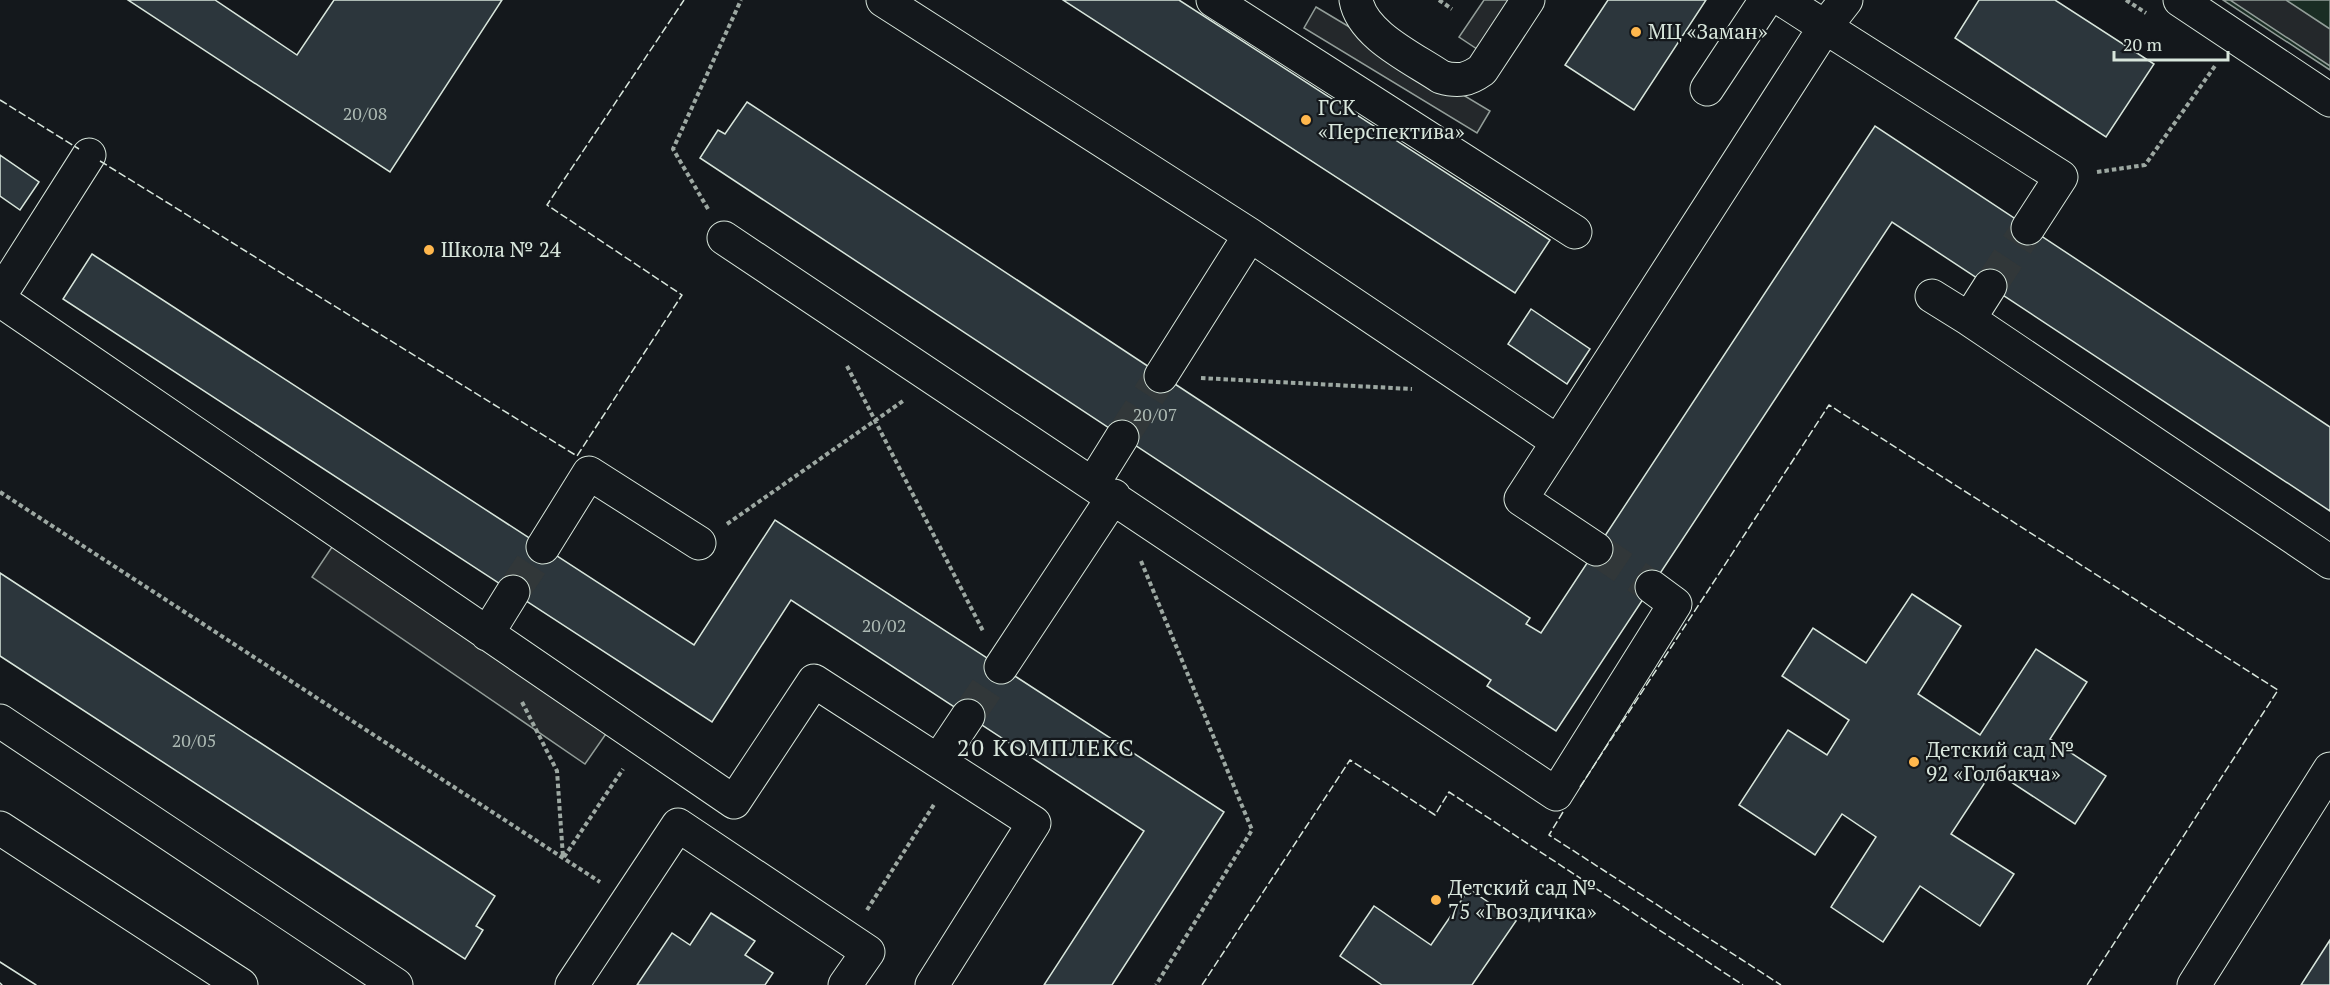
<svg xmlns="http://www.w3.org/2000/svg" width="2330" height="985" font-family="'PT Serif',serif">
	<style>
		.green { fill: #1a2d24; stroke: #939e99; stroke-width: 1.5 }
		.parking { fill: #24282b; stroke: #939e99; stroke-width: 1.5 }
		.building { fill: #2c363c; stroke: #d8e6dc; stroke-width: 1.5 }
		.lines { fill: none; stroke-linecap: round; stroke-linejoin: round }
		.minor-tunnel { stroke: #313739; stroke-width: 33; stroke-dasharray: 33 16; stroke-linecap: butt }
		.minor-casing { stroke: #d8e6dc; stroke-width: 35 }
		.path { stroke: #9da8a2; stroke-width: 4; stroke-dasharray: 4.5 3; stroke-linecap: butt }
		.minor { stroke: #14181c; stroke-width: 33 }
		.tram { stroke: #d8e6dc; stroke-width: 1.5 }
		.fence { stroke: #d8e6dc; stroke-width: 1.5; stroke-dasharray: 8 3; stroke-linecap: butt }
		.poi-dot { fill: #ffb74d; stroke: #14181c; stroke-width: 2 }
		.labels { text-anchor: middle; stroke-width: 4.5; stroke-linejoin: round; paint-order: stroke }
		.number-label { font-size: 18px; fill: #adbab4 }
		.poi-label { font-size: 21px; fill: #d8e6dc; stroke: #14181c; text-anchor: start }
		.quarter-label { font-size: 24px; letter-spacing: 1.5px; fill: #d8e6dc; stroke: #14181c }
	</style>
	<rect width="100%" height="100%" fill="#14181c"/>
	<!-- green -->
	<path class="green" d="M2223,0H2330V70Z"/>
	<!-- parking -->
	<path class="parking" d="M1484,0H1509L1477,49L1459,37Z
		M2230,0H2286L2330,29V66Z
		M1316,7L1490,111L1477,133L1304,28Z
		M334,544L608,731L585,764L312,577Z"/>
	<!-- building -->
	<path class="building" d="M128,0H215L297,55L334,0H502L390,172Z
		M1063,0H1179L1550,240L1515,293Z
		M1608,0H1706L1634,110L1565,65Z
		M1979,0H2055L2154,64L2106,137L1955,38Z
		M747,102L1530,618L1526,624L1541,633L1875,126L2330,427V511L1892,222L1556,731L1487,686L1491,680L700,158L718,130L725,134Z
		M0,155L39,182L20,210L0,196Z
		M92,254L694,645L775,520L1224,812L1112,985H1044L1144,831L791,600L712,722L63,299Z
		M1531,309L1590,349L1567,384L1508,344Z
		M0,573L495,896L476,926L483,930L465,959L0,656Z
		M1912,594L1961,626L1918,694L1980,735L2036,649L2087,682L2050,739L2106,776L2075,824L1993,770L1951,834L2014,874L1980,926L1920,886L1883,942L1831,907L1876,837L1842,814L1815,855L1739,805L1788,730L1827,755L1849,720L1782,676L1813,628L1866,663Z
		M1469,889L1516,921L1472,985H1382L1340,956L1374,906L1431,945Z
		M711,913L755,941L745,955L773,973L765,985H637L672,933L690,945Z
		M2330,940V985H2301Z"/>
	<g class="lines">
		<!-- minor-tunnel -->
		<path class="minor-tunnel" d="M1990,286L2028,228
			M1122,437L1161,376
			M1596,549L1652,587
			M513,592L543,547
			M968,716L1001,667"/>
		<!-- minor casing -->
		<g class="minor-casing">
			<path id="minor" d="M883,0L1250,235L1558,442L1825,27L1783,0
				M1213,0L1575,232
				M1356,0C1362,35 1413,58 1441,77C1458,82 1468,80 1482,70L1528,0
				M1846,0L1825,27L2061,177L2028,228
				M2180,0L2330,100
				M1707,89L1766,0
				M724,238L1556,794L1675,604L1652,587
				M1990,286L1969,319L2330,562
				M0,295L89,155
				M1932,296L1969,319
				M0,300L734,802L814,681L1034,823L932,985
				M1161,376L1250,235
				M1558,442L1521,499L1596,549
				M1094,482L1122,437
				M543,547L589,473L699,543
				M487,634L513,592
				M1001,667L1114,496
				M0,721L396,985
				M938,761L968,716
				M0,828L241,985
				M572,985L678,825L868,952L845,985
				M2194,985L2330,769"/>
		</g>
		<!-- path -->
		<path class="path" d="M1439,0L1452,9
			M2126,0L2146,13
			M2097,172L2145,165L2215,66
			M708,209L673,149L741,0
			M847,366L983,631
			M1201,378L1412,389
			M0,492L600,882
			M727,524L903,401
			M1141,561L1252,830L1156,985
			M522,702L557,771L563,857
			M564,857L623,769
			M867,910L935,803"/>
		<!-- minor -->
		<use href="#minor" class="minor"/>
		<!-- tram -->
		<path class="tram" d="M0,962L36,985
			M0,983L2,985"/>
		<!-- fence -->
		<path class="fence" d="M0,100L79,149
			M100,161L577,456L682,295L547,205L684,0
			M1580,787L1829,405L2278,690L2087,985
			M1563,812L1549,835L1781,985
			M1202,985L1350,760L1435,815L1449,792L1743,985"/>
	</g>
	<!-- markers -->
	<g class="poi-dot">
		<circle cx="1636" cy="32" r="6"/>
		<circle cx="1306" cy="120" r="6"/>
		<circle cx="429" cy="250" r="6"/>
		<circle cx="1914" cy="762" r="6"/>
		<circle cx="1436" cy="900" r="6"/>
	</g>
	<g class="labels">
		<!-- number labels -->
		<g class="number-label">
			<text x="365" y="120">20/08</text>
			<text x="1155" y="421">20/07</text>
			<text x="884" y="632">20/02</text>
			<text x="194" y="747">20/05</text>
		</g>
		<!-- poi labels -->
		<g class="poi-label">
			<text x="1648" y="39">МЦ «Заман»</text>
			<text x="1318" y="115">ГСК<tspan x="1318" dy="24">«Перспектива»</tspan></text>
			<text x="441" y="257">Школа № 24</text>
			<text x="1926" y="757">Детский сад №<tspan x="1926" dy="24">92 «Голбакча»</tspan></text>
			<text x="1448" y="895">Детский сад №<tspan x="1448" dy="24">75 «Гвоздичка»</tspan></text>
		</g>
		<!-- quarter labels -->
		<g class="quarter-label">
			<text x="1046" y="756">20 КОМПЛЕКС</text>
		</g>
	</g>
	<!-- scale -->
	<path d="M2114 51v9h114v-9" fill="none" stroke="#d8e6dc" stroke-width="3"/>
	<text x="2123" y="51" font-size="18" fill="#d8e6dc" stroke="#14181c" stroke-width="4.5" paint-order="stroke">20 m</text>
</svg>
